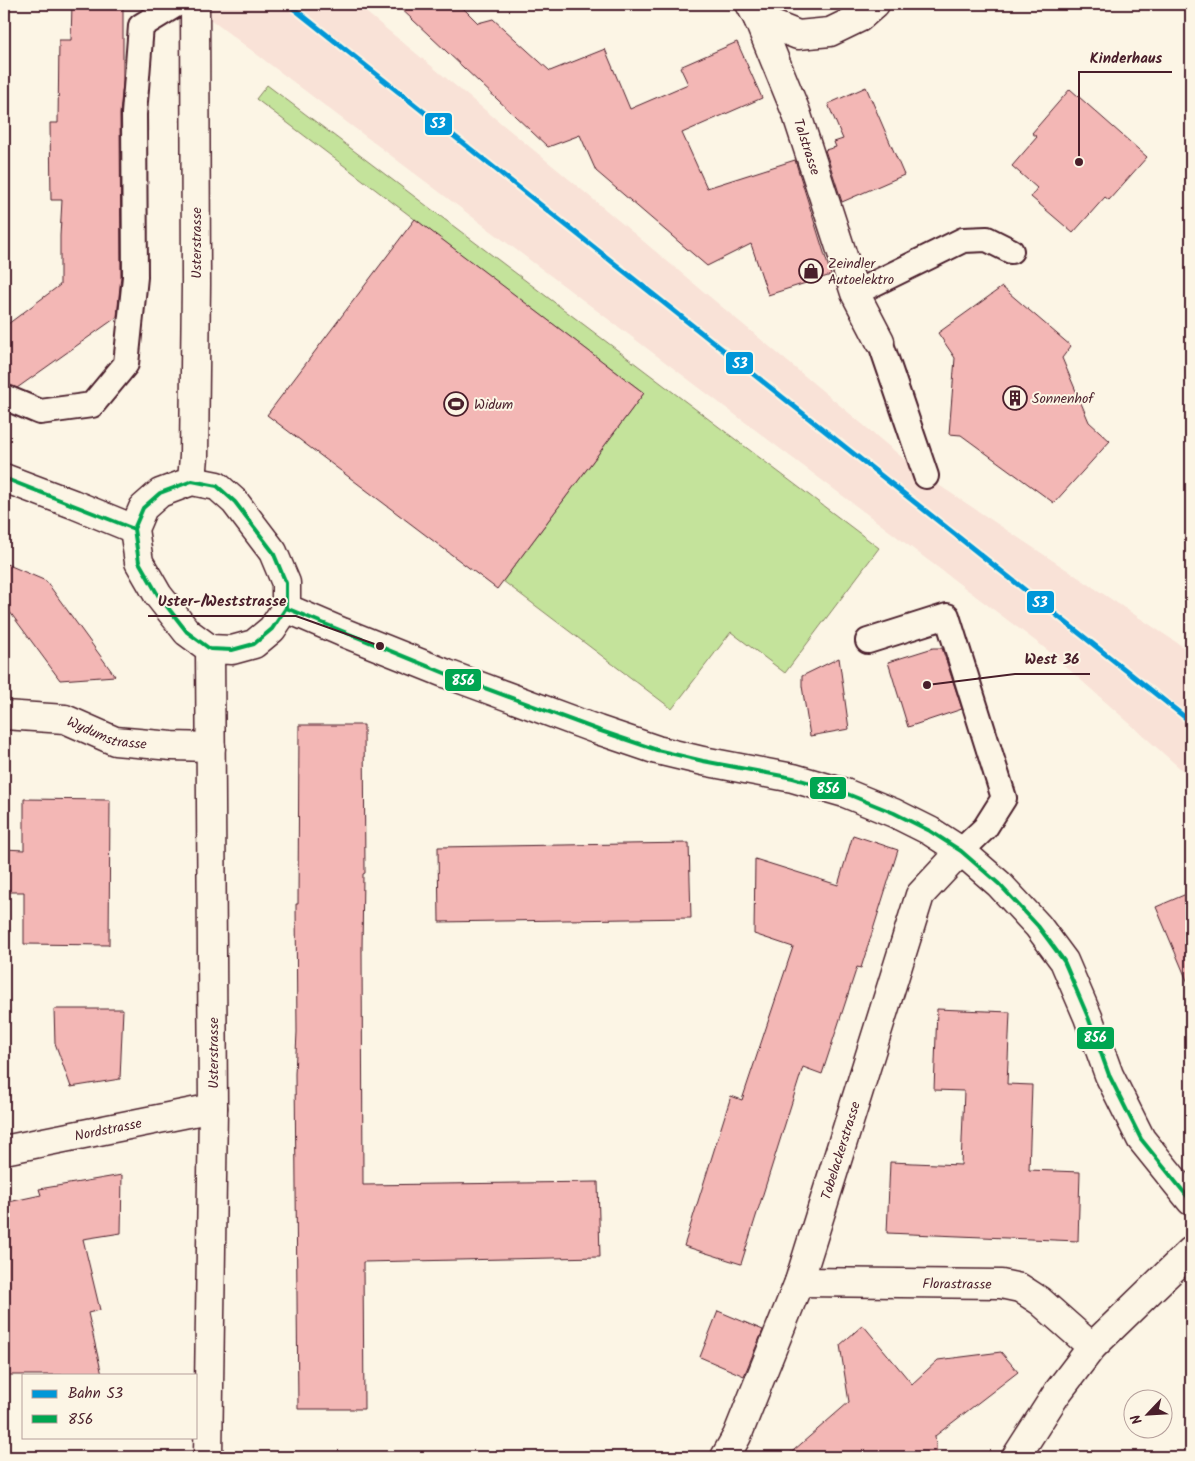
<svg xmlns="http://www.w3.org/2000/svg" width="1195" height="1461" font-family="Kalam,sans-serif">
	<style>
		.built { fill: #f9e2d7 }
		.green { fill: #c4e39b; stroke: #878163 }
		.building { fill: #f3b7b5; stroke: #4a1f2b }
		.lines { fill: none; stroke-linecap: round; stroke-linejoin: round }
		.service-casing { stroke: #4a1f2b; stroke-width: 28 }
		.minor-casing { stroke: #4a1f2b; stroke-width: 31 }
		.tertiary-casing { stroke: #4a1f2b; stroke-width: 31 }
		.secondary-casing { stroke: #4a1f2b; stroke-width: 31 }
		.service { stroke: #fcf5e5; stroke-width: 24 }
		.minor { stroke: #fcf5e5; stroke-width: 28 }
		.tertiary { stroke: #fcf5e5; stroke-width: 28 }
		.secondary { stroke: #fcf5e5; stroke-width: 28 }
		.bus-1-casing { stroke: #fcf5e5; stroke-width: 8 }
		.bus-1 { stroke: #00a651; stroke-width: 4 }
		.rail-1-casing { stroke: #fcf5e5; stroke-width: 9 }
		.rail-1 { stroke: #0097d8; stroke-width: 5 }
		.labels { text-anchor: middle; stroke-width: 4; stroke-linejoin: round; paint-order: stroke }
		.street-label { font-size: 14px; fill: #4a1f2b; stroke: #fcf5e5 }
		.poi-label { font-size: 14px; fill: #4a1f2b; stroke: #fcf5e5; text-anchor: start }
		.leader { fill: none; stroke: #4a1f2b; stroke-width: 2 }
		.callout-dot { fill: #4a1f2b; stroke: #fcf5e5; stroke-width: 2 }
		.callout-label { font-size: 15px; text-anchor: middle; font-weight: bold; fill: #4a1f2b; stroke: #fcf5e5; stroke-width: 4; stroke-linejoin: round; paint-order: stroke }
		.line-badge { stroke: #fcf5e5; stroke-width: 2 }
		.badge-label { font-size: 14px; text-anchor: middle; font-weight: bold; fill: #fff }
	</style>
	<rect width="100%" height="100%" fill="#fcf5e5"/>
	<filter id="ink" filterUnits="userSpaceOnUse"><feTurbulence type="fractalNoise" baseFrequency=".02" numOctaves="2"/><feDisplacementMap in="SourceGraphic" scale="10" xChannelSelector="R" yChannelSelector="G"/><feConvolveMatrix kernelMatrix="1 2 1 2 8 2 1 2 1" color-interpolation-filters="sRGB"/></filter>
	<g filter="url(#ink)">
		<!-- built -->
		<path class="built" d="M190,4H356L564,175L922,474L1191,652V778L1046,649Z"/>
		<!-- green -->
		<path class="green" d="M267,85L879,548L785,673L731,632L672,709L503,581L644,393L256,99Z"/>
		<!-- building -->
		<path class="building" d="M72,4H123V82L120,114L121,276L117,317L17,388L4,384V327L60,285V236L62,200H51L50,123H58L59,40H71Z
			M396,4H459L478,23L493,19L550,71L605,49L630,109L688,84L680,67L737,42L762,98L682,133L707,188L795,160L831,275L768,295L751,244L707,266L596,171L580,135L548,147Z
			M866,87L904,175L842,202L825,150L836,147L834,142L843,139L828,104Z
			M1070,89L1147,157L1109,200L1105,197L1073,233L1031,197L1037,188L1012,166L1037,137L1032,133Z
			M415,219L644,393L497,589L267,415Z
			M1002,287L1071,346L1062,358L1089,422L1110,441L1054,503L961,435L949,434L955,358L938,333Z
			M4,563L46,581L115,676L60,680L4,604Z
			M933,648H942L962,709L908,727L888,662Z
			M839,658L849,729L810,736L802,686V676Z
			M299,725H364L365,873L363,874L362,950L363,1185L598,1182L600,1257L363,1262L364,1409H298L295,1074L297,1032L296,904H298Z
			M24,799L110,800L109,945L24,944V892H4V849L24,850Z
			M853,835L898,850L861,968L857,967L822,1074L803,1067L741,1264L684,1246L731,1096L742,1100L793,947L754,934L755,859L838,885Z
			M689,843L691,918L439,922L438,847Z
			M1191,892V990L1156,907Z
			M54,1009H123L120,1079L71,1087L55,1043Z
			M937,1009L1010,1012L1007,1084L1032,1085L1029,1170L1080,1172L1078,1241L887,1233L890,1162L961,1165L964,1091L934,1090Z
			M122,1175L121,1233L83,1239L100,1310L88,1313L102,1375H8L4,1357V1321H6V1242L4,1243V1203L41,1195L39,1189Z
			M718,1311L763,1330L744,1376L700,1357Z
			M863,1325L912,1384L938,1360L1001,1352L1018,1372L935,1436L937,1457H786L849,1402L840,1345Z"/>
		<g class="lines">
			<!-- service casing -->
			<g class="service-casing">
				<path id="service" d="M855,293L963,240L987,239L1011,251
					M880,341L926,476
					M4,397L40,412L92,405L126,364L135,277L134,114L141,26L177,4
					M868,641L947,616L1004,798L985,828L961,851"/>
			</g>
			<!-- minor casing -->
			<g class="minor-casing">
				<g id="minor">
					<path id="s1" d="M750,4L758,19L796,112L855,293L880,341"/>
					<path d="M758,19L798,35L830,32L859,18L875,4"/>
					<path id="s2" d="M4,715L65,719L115,741L172,746L211,747"/>
					<path id="s3" d="M4,1150L213,1108"/>
					<path id="s4" d="M799,1282L1001,1284L1020,1288L1040,1301L1092,1347"/>
					<path id="s5" d="M725,1457L737,1436L799,1282L920,895L961,851"/>
					<path d="M1016,1457L1057,1393L1092,1347L1191,1251"/>
				</g>
			</g>
			<!-- tertiary casing -->
			<g class="tertiary-casing">
				<path id="tertiary" d="M4,478L73,504L134,529"/>
			</g>
			<!-- secondary casing -->
			<g class="secondary-casing">
				<path id="secondary" d="M192,481L217,486L235,502L273,552L286,583V608L272,629L254,644L232,650L210,649L187,632L158,595L139,562L134,529L143,508L160,493Z
					M192,481L194,456L196,284L195,4
					M286,608L342,632L447,674L598,730L657,750L703,761L793,778L845,793L894,813L930,831L961,851L999,884L1038,926L1064,961L1088,1017L1109,1075L1141,1139L1191,1201
					M208,1457L213,1108L210,649"/>
			</g>
			<!-- service -->
			<use href="#service" class="service"/>
			<!-- minor -->
			<use href="#minor" class="minor"/>
			<!-- tertiary -->
			<use href="#tertiary" class="tertiary"/>
			<!-- secondary -->
			<use href="#secondary" class="secondary"/>
			<!-- bus-1 casing -->
			<g class="bus-1-casing">
				<path id="bus-1" d="M4,478L134,529
					M192,481L217,486L235,502L273,552L286,583V608L272,629L254,644L232,650L210,649L187,632L158,595L139,562L134,529L143,508L160,493Z
					M286,608L447,674L598,730L657,750L703,761L793,778L845,793L894,813L930,831L961,851L999,884L1038,926L1064,961L1088,1017L1109,1075L1141,1139L1191,1201"/>
			</g>
			<!-- bus-1 -->
			<use href="#bus-1" class="bus-1"/>
			<!-- rail-1 casing -->
			<g class="rail-1-casing">
				<path id="rail-1" d="M288,4L1191,722"/>
			</g>
			<!-- rail-1 -->
			<use href="#rail-1" class="rail-1"/>
		</g>
	</g>
	<!-- icons -->
	<defs>
		<g id="shop-ring" transform="scale(1.25)"><circle r="9.5" fill="#fcf5e5" stroke="#4a1f2b" stroke-width="1.5"/><path d="M-5-2.5h2.3a2.7 3.5 0 0 1 5.4 0H5L5.5 6h-11ZM-1.5-2.5h3a1.5 2.3 0 0 0-3 0Z" fill="#4a1f2b"/></g>
		<g id="building-ring" transform="scale(1.25)"><circle r="9.5" fill="#fcf5e5" stroke="#4a1f2b" stroke-width="1.5"/><path d="M-4-6H4V6H1V3H-1V6H-4ZM-2.5-4.3h1.7v1.8h-1.7ZM.8-4.3h1.7v1.8H.8ZM-2.5-1h1.7V.8h-1.7ZM.8-1h1.7V.8H.8Z" fill="#4a1f2b"/></g>
		<g id="stadium-ring" transform="scale(1.25)"><circle r="9.5" fill="#fcf5e5" stroke="#4a1f2b" stroke-width="1.5"/><path d="M0-5a6.5 5 0 1 0 0 10a6.5 5 0 1 0 0-10ZM-3.5-1.8h7v3.6h-7Z" fill="#4a1f2b"/></g>
	</defs>
	<g fill-rule="evenodd">
		<use href="#shop-ring" x="811" y="271"/>
		<use href="#building-ring" x="1015" y="398"/>
		<use href="#stadium-ring" x="456" y="404"/>
	</g>
	<g class="labels">
		<!-- street labels -->
		<g class="street-label">
			<text dy="5" stroke="none"><textPath href="#s1" startOffset="154">Talstrasse</textPath></text>
			<text transform="translate(196 243) rotate(-90)" y="5">Usterstrasse</text>
			<text dy="5" stroke="none"><textPath href="#s2" startOffset="106">Wydumstrasse</textPath></text>
			<text transform="translate(213 1053) rotate(-90)" y="5">Usterstrasse</text>
			<text dy="5" stroke="none"><textPath href="#s3" startOffset="106">Nordstrasse</textPath></text>
			<text dy="5" stroke="none"><textPath href="#s5" startOffset="328">Tobelackerstrasse</textPath></text>
			<text dy="5" stroke="none"><textPath href="#s4" startOffset="158">Florastrasse</textPath></text>
		</g>
		<!-- poi labels -->
		<g class="poi-label">
			<text x="828" y="268">Zeindler<tspan x="828" dy="16">Autoelektro</tspan></text>
			<text x="1032" y="403">Sonnenhof</text>
			<text x="474" y="409">Widum</text>
		</g>
	</g>
	<!-- callouts -->
	<path class="leader" d="M1079 162L1079 72H1172M380 646L296 616H148M927 685L1015 674H1090"/>
	<g class="callout-dot">
		<circle cx="1079" cy="162" r="5"/>
		<circle cx="380" cy="646" r="5"/>
		<circle cx="927" cy="685" r="5"/>
	</g>
	<g class="callout-label">
		<text x="1126" y="63">Kinderhaus</text>
		<text x="222" y="606">Uster-/Weststrasse</text>
		<text x="1052" y="664">West 36</text>
	</g>
	<g class="line-badge">
		<rect x="424" y="112" width="29" height="24" rx="5" fill="#0097d8"/>
		<rect x="725" y="351" width="29" height="24" rx="5" fill="#0097d8"/>
		<rect x="1026" y="590" width="29" height="24" rx="5" fill="#0097d8"/>
		<rect x="444" y="668" width="38" height="24" rx="5" fill="#00a651"/>
		<rect x="809" y="776" width="38" height="24" rx="5" fill="#00a651"/>
		<rect x="1076" y="1026" width="39" height="24" rx="5" fill="#00a651"/>
	</g>
	<g class="badge-label">
		<text x="438" y="128">S3</text>
		<text x="740" y="368">S3</text>
		<text x="1040" y="607">S3</text>
		<text x="463" y="685">856</text>
		<text x="828" y="793">856</text>
		<text x="1095" y="1042">856</text>
	</g>
	<!-- margin -->
	<rect width="1195" height="1461" fill="none" stroke="#fcf5e5" stroke-width="20"/>
	<rect x="10" y="10" width="1175" height="1441" fill="none" stroke="#4a1f2b" stroke-width="2" filter="url(#ink)"/>
	<!-- legend -->
	<rect x="22" y="1374" width="175" height="65" fill="#fcf5e5" stroke="#b59f9b"/>
	<rect x="32" y="1390" width="25" height="8" fill="#0097d8" stroke="#b59f9b"/>
	<text x="68" y="1398" font-size="15" fill="#4a1f2b">Bahn S3</text>
	<rect x="32" y="1415" width="25" height="8" fill="#00a651" stroke="#b59f9b"/>
	<text x="68" y="1424" font-size="15" fill="#4a1f2b">856</text>
	<!-- north arrow -->
	<g transform="translate(1148 1414) rotate(245)"><circle r="24" fill="#fcf5e5" stroke="#b59f9b"/>
	<path d="M0-4L9 19L0 12L-9 19Z" fill="#4a1f2b"/>
	<text y="-8" font-size="14" font-weight="bold" text-anchor="middle" fill="#4a1f2b">N</text>
	</g>
</svg>
